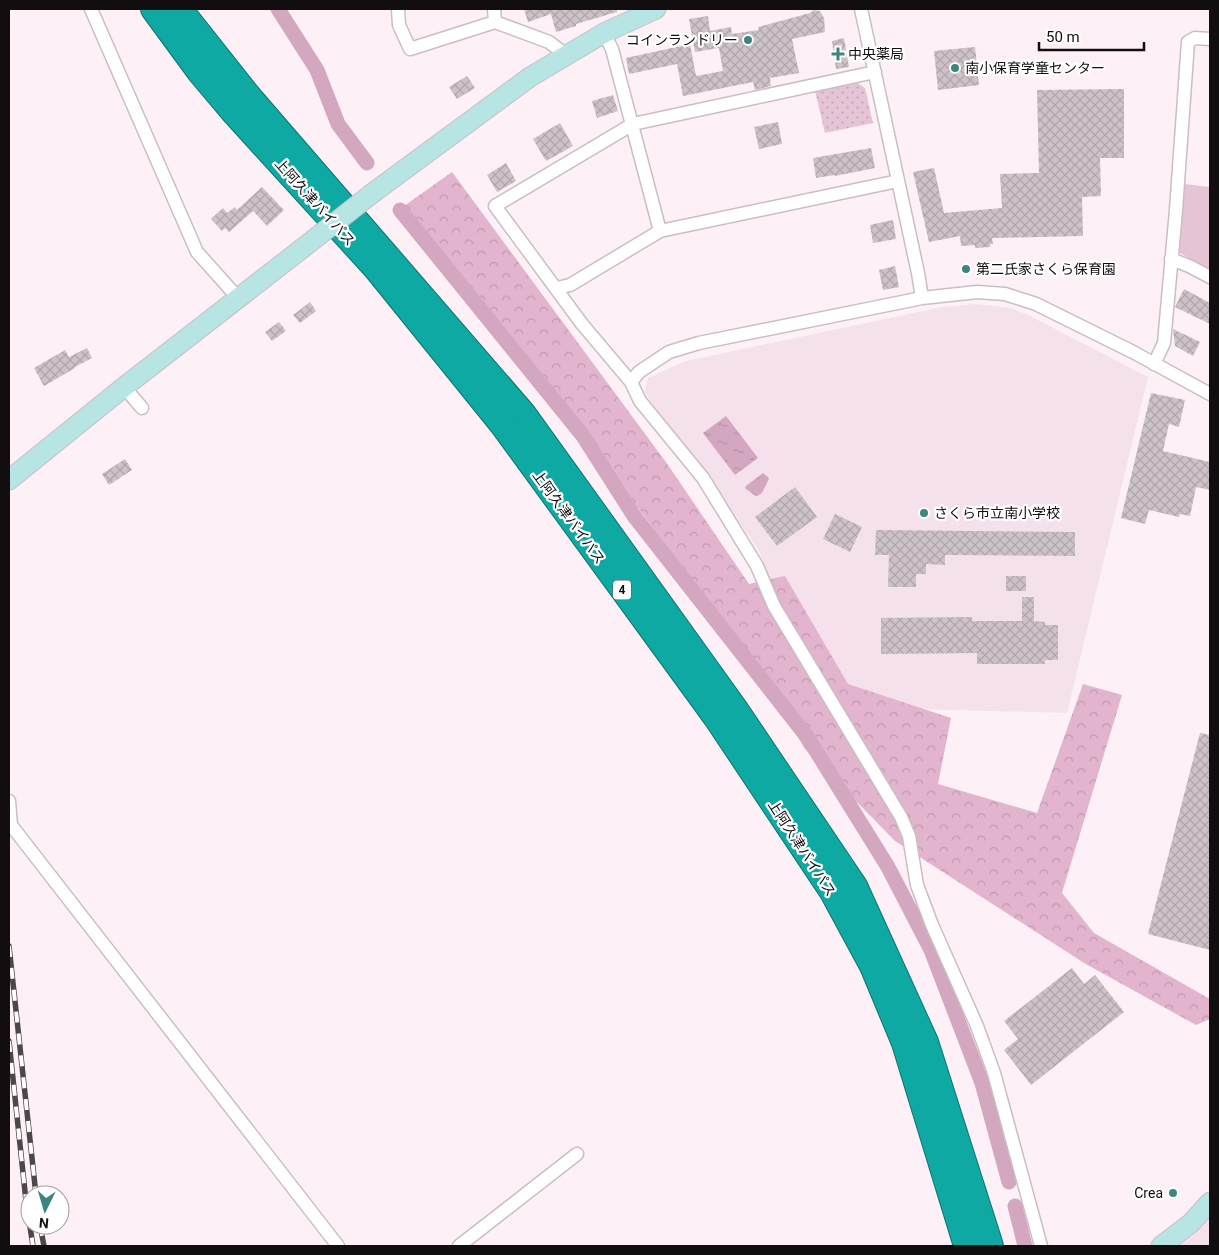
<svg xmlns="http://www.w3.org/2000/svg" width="1219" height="1255" font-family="Roboto,'Noto Sans JP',sans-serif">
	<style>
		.built { fill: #f4e1ec }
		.grass { fill: url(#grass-dots) }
		.forest { fill: url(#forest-crowns) }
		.green { fill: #e5c4d6 }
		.water { fill: url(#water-ripples) }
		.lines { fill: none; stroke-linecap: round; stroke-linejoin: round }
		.canal { stroke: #d4a7c0; stroke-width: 15 }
		.building { fill: url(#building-cross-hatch) }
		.street-casing { stroke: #cabec5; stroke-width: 15 }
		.secondary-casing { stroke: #cabec5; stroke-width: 21 }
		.highway-casing { stroke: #0f736f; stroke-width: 26 }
		.street { stroke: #fff; stroke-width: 12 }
		.secondary { stroke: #b7e5e3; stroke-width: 19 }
		.highway { stroke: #0ea9a2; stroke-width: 24 }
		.rail-casing { stroke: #4d464a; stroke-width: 5.5 }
		.rail { stroke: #fff; stroke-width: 4; stroke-dasharray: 11; stroke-linecap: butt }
		.secondary-bridge-casing { stroke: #cabec5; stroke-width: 21; stroke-linecap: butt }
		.secondary-bridge { stroke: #b7e5e3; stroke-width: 19 }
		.poi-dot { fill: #3d8580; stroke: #fff; stroke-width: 2 }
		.labels { text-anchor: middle; stroke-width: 4.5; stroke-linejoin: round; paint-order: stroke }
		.shield { fill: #fff; stroke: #595658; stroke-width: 1 }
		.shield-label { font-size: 12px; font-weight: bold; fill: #120e10 }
		.poi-label { font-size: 14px; fill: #120e10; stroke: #fff; text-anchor: start }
		.street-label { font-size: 14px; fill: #120e10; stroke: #fff }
	</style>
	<defs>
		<pattern id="grass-dots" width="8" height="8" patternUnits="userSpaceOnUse" patternTransform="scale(1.25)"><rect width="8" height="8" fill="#e5c4d6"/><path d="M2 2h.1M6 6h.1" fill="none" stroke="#c3a7b7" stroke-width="1.8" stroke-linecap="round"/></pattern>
		<pattern id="forest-crowns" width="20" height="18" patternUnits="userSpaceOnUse" patternTransform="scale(1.25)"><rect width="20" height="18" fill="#e2b4ce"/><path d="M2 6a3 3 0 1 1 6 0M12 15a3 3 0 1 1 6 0" fill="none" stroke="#c19ab0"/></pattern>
		<pattern id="water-ripples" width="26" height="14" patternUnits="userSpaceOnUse" patternTransform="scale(1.25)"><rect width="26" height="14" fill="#d4a7c0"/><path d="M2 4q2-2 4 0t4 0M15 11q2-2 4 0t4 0" fill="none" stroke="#b58fa4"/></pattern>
		<pattern id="building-cross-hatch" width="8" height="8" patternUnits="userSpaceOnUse" patternTransform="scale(1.25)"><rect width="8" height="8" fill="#cec2c9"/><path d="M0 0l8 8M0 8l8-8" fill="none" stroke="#b0a6ac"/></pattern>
	</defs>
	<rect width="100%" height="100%" fill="#fdf0f7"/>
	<!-- built -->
	<path class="built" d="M975,304L1010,308L1028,315L1148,377L1067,713L845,707L781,607L760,553L708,474L650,401L645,391L648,378L686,361L942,307Z
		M1210,1215V1246H1178L1202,1225Z"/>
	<!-- grass -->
	<path class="grass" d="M856,82L865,88L873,123L825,133L815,91Z"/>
	<!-- forest -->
	<path class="forest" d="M452,172L668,465L749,584L785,576L848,684L951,718L938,784L1037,813L1083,684L1122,695L1062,893L1094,933L1210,999V1019L1196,1025L1084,963L895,841L805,749L749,655L511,340L404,206Z"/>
	<!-- green -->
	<path class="green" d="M1185,184L1210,187V270L1180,253L1178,246Z"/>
	<!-- water -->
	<path class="water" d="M726,416L758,458L735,475L703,433Z
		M763,473L769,478C767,484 764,488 762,493L757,496L754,495L745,488L746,486Z"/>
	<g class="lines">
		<!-- canal -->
		<path class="canal" d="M278,9L317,70L338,124L367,163
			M400,210L583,436L634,516L808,738L888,867L931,950L982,1083L1009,1182
			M1015,1206L1025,1246"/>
	</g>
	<!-- building -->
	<path class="building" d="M524,9H617V12L576,24V26L556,32L551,14L528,22Z
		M814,10L820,11L824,18L825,32L792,39L799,73L770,78L771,86L755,90L753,82L683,96L677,64L629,74L626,58L690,44L696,76L723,71L719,48L695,52L689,19L708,16L710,31L731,27L732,34L759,30L758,27L810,13Z
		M844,38L849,67L836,69L832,41Z
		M975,47L979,85L938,90L934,51Z
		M467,76L475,88L457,99L449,87Z
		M1124,89V158H1100L1101,196L1082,197L1083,236L992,238L993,244H990V247L975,248V245L961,246L960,236L929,242L913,172L934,168L944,213L1002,208L1000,174L1039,173L1037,90Z
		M613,95L618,111L597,118L592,101Z
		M778,122L782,144L759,149L754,127Z
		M560,123L573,146L546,161L533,139Z
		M871,148L875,168L835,176V175L816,178L813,158Z
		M506,163L516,181L497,192L487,175Z
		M262,187L284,210L267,226L253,211L229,232L225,228L222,231L211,219L223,208L227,213L235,207L237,210Z
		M893,220L896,239L873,243L870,225Z
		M895,266L899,287L883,290L879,270Z
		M1184,289L1210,303V324L1175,307Z
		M310,302L316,311L300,323L293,315Z
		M279,322L286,331L272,341L265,332Z
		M1173,329L1200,342L1193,356L1175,346Z
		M87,348L92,358L75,367V368L44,386L34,368L65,350L69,357Z
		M1151,393L1185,400L1179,427L1169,424L1163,451L1210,462V490L1196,487L1190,516L1180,514L1179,517L1149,510L1145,524L1121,518Z
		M125,459L132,470L109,485L102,474Z
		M795,487L817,517L777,546L755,517Z
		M835,514L862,527L850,552L823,539Z
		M876,530L1075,532V556L945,555V565L926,564V574H916V587H888L889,555H875Z
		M1006,576H1026V591H1006Z
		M1022,597H1034V621L1045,622V625H1058V660H1045V664H977V653L881,654V618L972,617V621H1022Z
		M1200,733L1210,735V950L1148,934Z
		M1072,968L1084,984L1095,975L1124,1012L1031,1085L1004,1050L1018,1039L1004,1021Z"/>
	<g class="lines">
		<!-- street casing -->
		<g class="street-casing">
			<path id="street" d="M91,9L197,252L239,299
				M398,9L399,25L410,49L495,22L549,42L566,55
				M494,9L495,22
				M861,9L918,273L922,298
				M604,33L612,49L660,231
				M1171,259L1189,266L1210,277
				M557,288L570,285L660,231L898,181
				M1154,364L1164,343L1176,210L1188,42L1195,38L1210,39
				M631,382L582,324L495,206L633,124L875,72
				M124,387L142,408
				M9,801L11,825L338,1246
				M459,1246L577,1154
				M1041,1246L994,1073L977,1026L932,925L917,885L909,836L901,817L774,606L757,566L703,478L640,401L631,382L639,372L669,352L699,343L922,298L977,292L1005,294L1036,304L1133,352L1210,394"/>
		</g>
		<!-- secondary casing -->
		<g class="secondary-casing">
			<path id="secondary" d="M374,192L530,77L604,33L656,9
				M9,480L124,387L313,240
				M1161,1246L1191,1223L1210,1202"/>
		</g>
		<!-- highway casing -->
		<g class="highway-casing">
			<path id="highway" d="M153,9L200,73L232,111L376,269L503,426L716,718L832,892L872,966L904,1043L966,1246
				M180,9L249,96L524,414L735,708L855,886L926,1042L991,1246"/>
		</g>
		<!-- street -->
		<use href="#street" class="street"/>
		<!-- secondary -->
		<use href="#secondary" class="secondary"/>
		<!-- highway -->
		<use href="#highway" class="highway"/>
		<!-- rail casing -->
		<g class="rail-casing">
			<path id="rail" d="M9,946L36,1195
				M9,1041L26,1201L33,1246
				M40,1225L44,1246"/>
		</g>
		<!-- rail -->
		<use href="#rail" class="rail"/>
		<!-- secondary-bridge casing -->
		<g class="secondary-bridge-casing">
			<path id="secondary-bridge" d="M313,240L374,192"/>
		</g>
		<!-- secondary-bridge -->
		<use href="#secondary-bridge" class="secondary-bridge"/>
	</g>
	<!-- markers -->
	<g class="poi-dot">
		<circle cx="748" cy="40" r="5"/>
		<path d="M835.5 46.5h5v5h5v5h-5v5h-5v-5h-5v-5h5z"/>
		<circle cx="955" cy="68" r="5"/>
		<circle cx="966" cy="269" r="5"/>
		<circle cx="924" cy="513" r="5"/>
		<circle cx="1173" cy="1193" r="5"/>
	</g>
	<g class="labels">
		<!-- shield labels -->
		<rect class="shield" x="613" y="580.5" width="18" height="19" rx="4"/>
		<g class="shield-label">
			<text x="622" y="594">4</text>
		</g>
		<!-- poi labels -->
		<g class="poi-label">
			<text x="738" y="45" text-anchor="end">コインランドリー</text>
			<text x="848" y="59">中央薬局</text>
			<text x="965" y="73">南小保育学童センター</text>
			<text x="976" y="274">第二氏家さくら保育園</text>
			<text x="934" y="518">さくら市立南小学校</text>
			<text x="1163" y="1198" text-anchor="end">Crea</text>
		</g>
		<!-- street labels -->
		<g class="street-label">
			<text transform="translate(315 202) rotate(48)" y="5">上阿久津バイパス</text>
			<text transform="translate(569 517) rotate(54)" y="5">上阿久津バイパス</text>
			<text transform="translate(802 848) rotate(57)" y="5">上阿久津バイパス</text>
		</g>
	</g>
	<!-- border -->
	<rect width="1219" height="1255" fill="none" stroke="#120e10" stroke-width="20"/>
	<!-- north arrow -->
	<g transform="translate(45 1210) rotate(185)"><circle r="24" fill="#ffffff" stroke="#a09f9f"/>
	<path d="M0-4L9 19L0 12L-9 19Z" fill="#3d8580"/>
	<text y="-8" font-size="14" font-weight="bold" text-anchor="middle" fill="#120e10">N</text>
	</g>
	<!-- scale -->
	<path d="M1039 42v8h105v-8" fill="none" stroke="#120e10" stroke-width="2.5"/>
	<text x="1046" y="42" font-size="15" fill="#120e10" stroke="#ffffff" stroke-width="4" paint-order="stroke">50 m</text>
</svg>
